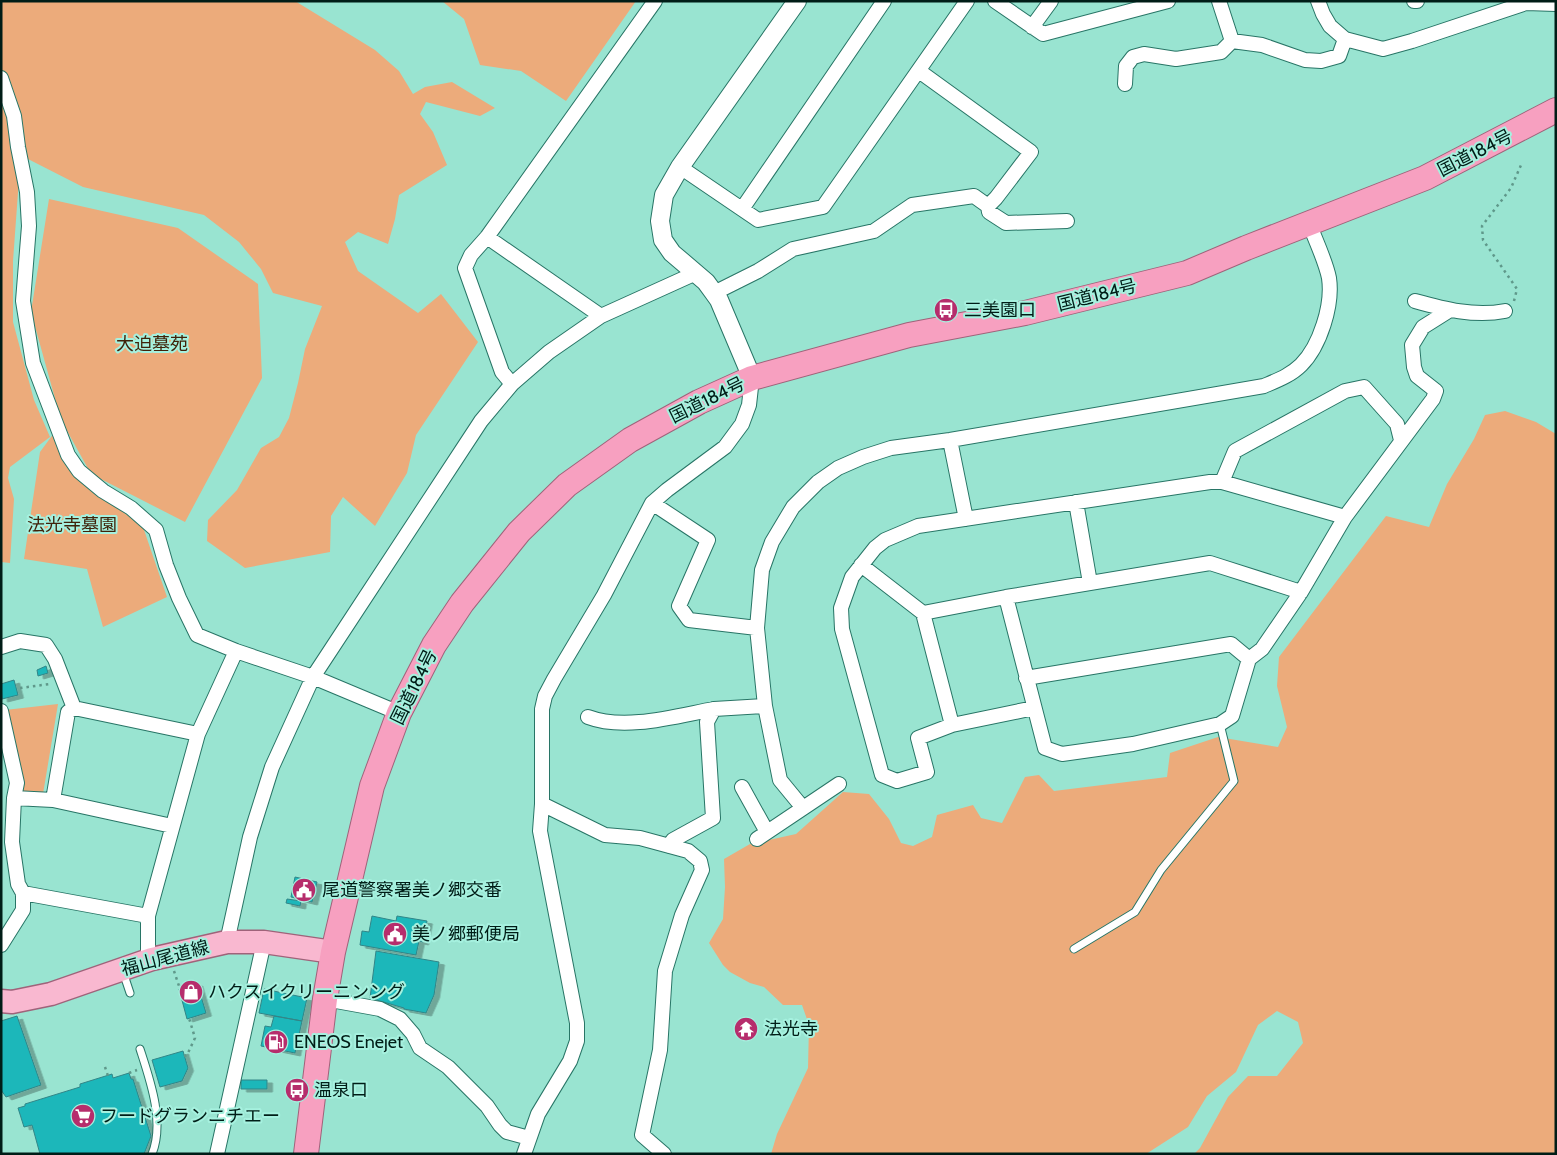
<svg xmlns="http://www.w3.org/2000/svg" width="1557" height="1155" font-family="Cabin,'Noto Sans JP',sans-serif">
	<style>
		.green { fill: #ecab7b }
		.building { fill: #1bb7ba; stroke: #328587; filter: url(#shadow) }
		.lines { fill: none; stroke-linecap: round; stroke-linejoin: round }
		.service-casing { stroke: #287566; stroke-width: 9 }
		.minor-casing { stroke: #287566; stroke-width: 16 }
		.tertiary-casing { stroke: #287566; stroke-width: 20 }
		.primary-casing { stroke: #9f637a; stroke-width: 25 }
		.trunk-casing { stroke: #9f637a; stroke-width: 26 }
		.path { stroke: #5f988a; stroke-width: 2.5; stroke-dasharray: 2.5 4; stroke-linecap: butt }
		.service { stroke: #fff; stroke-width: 7 }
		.minor { stroke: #fff; stroke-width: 14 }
		.tertiary { stroke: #fff; stroke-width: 18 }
		.primary { stroke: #f9b8d0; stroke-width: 22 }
		.trunk { stroke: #f7a0c0; stroke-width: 24 }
		.labels { text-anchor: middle; stroke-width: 4; stroke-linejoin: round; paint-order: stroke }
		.street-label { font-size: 18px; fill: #001d17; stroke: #a6f1df }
		.poi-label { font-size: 18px; fill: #001d17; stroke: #a6f1df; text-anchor: start }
		.park-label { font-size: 18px; fill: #402209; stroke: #a6f1df }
	</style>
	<defs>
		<filter id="shadow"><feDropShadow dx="5.5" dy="3" stdDeviation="0" flood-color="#0004"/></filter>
	</defs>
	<rect width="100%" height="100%" fill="#99e4d1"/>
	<!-- green -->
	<path class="green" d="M1,1H295L375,50L399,71L413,94L425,87L452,82L495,108L480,116L426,102L420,114L433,132L447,165L399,195L395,219L388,244L358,232L345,242L358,271L418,313L441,294L478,342L416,435L407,473L375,526L343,497L331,516L330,552L245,568L207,541L208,520L237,490L261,448L279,437L289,418L298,383L305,349L322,306L273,293L261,269L239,242L204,215L83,187L26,158L19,179L13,261V322L34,400L50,437L10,467L8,478L14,499L10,563L1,562Z
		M442,1H636L566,101L521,71L480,65L464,19Z
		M49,199L178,228L258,284L262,378L185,522L91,474L61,420L31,312Z
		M1505,411L1536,422L1556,434V1154H1194L1200,1148L1228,1097L1248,1076H1277L1303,1043L1298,1022L1277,1011L1258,1025L1236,1072L1207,1096L1188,1127L1146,1154H771L777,1134L808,1068L809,1025L802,1005H783L764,987L750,983L730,972L723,965L709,943L723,919L725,887L724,859L750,844L796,834L843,792L869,794L889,819L901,843L913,846L932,837L937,815L973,805L981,818L1002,823L1025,777L1039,775L1054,791L1167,777L1170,753L1218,737L1278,747L1287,727L1277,686L1279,657L1386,516L1429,527L1447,484L1474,439L1485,415Z
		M54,433L105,498L143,527L167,597L103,627L87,569L24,559L40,452Z
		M58,704L43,794L20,792L5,710Z"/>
	<!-- building -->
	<path class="building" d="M46,666L48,673L38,676L37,670Z
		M14,680L18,695L2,699L1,684Z
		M295,877L317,882L312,902L291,897Z
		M287,899L301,901L300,906L286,903Z
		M372,916L396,921L397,916L427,921L423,942L419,941L416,955L360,945L362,931L369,932Z
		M376,951L439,962L434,995L426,1013L404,1009V1008L370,998Z
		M197,983L206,1013L187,1019L179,989Z
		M264,989L307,998L302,1021L259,1013Z
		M17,1016L41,1085L6,1097L1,1090V1021Z
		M274,1016L302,1021L295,1053L261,1046L265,1026L271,1027Z
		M183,1051L188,1068L182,1081L160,1087L152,1060Z
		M129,1073L131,1079H133L151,1136L144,1154H40L32,1125L24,1127L18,1108L25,1106V1104L80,1087V1084L112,1074L113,1078Z
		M241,1080H267V1089H241Z"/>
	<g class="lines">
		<!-- service casing -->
		<g class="service-casing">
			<path id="service" d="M1074,949L1135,912L1161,870L1234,781L1220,724
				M123,972L130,993
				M140,1049C150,1080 165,1122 152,1154"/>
		</g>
		<!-- minor casing -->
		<g class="minor-casing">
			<path id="minor" d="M995,1L1043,34L1168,1
				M1219,1L1232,41L1262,45L1305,60L1321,61L1339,56L1345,39
				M1318,1L1323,14L1330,26L1345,39L1383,49L1412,41L1526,3L1556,4
				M1414,1H1417
				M1032,27L1051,1
				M1,78L14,116L18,147L27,192L29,226L23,301L33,363L68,455L79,471L103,491L131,508L156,530L166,565L179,598L197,635L236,651L313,677L399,713
				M1125,84L1126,66L1133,57L1144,54L1176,59L1221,52L1232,41
				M680,167L758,220L823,207L967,1
				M988,206L989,212L1006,223L1067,221
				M742,209L884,1
				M487,237L601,316
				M714,293L758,271L793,249L874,231L912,205L974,196L988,206L996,198L1031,152L919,71
				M1415,301C1444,309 1474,317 1505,311
				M512,384L502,372L465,268L471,255L487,237L655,1
				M950,440L966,519
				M1222,482L1235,451L1345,391L1364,387L1397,424L1401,440
				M1076,502L1090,583
				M652,503L708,540L679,606L689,620L757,628
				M861,565L923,613L1006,597L1210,563L1301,592
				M1006,597L1045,748L1062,754L1133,744L1220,724L1232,716L1249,659L1262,649L1301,592L1345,517L1433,399L1436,391L1417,376L1414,367L1412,345L1423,327L1450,310
				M923,613L952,725
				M1,647L20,641L46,645L55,659L74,708
				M1026,678L1231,644L1249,659
				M1034,708L952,725L918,738L927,772L897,781L882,775L842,629L841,608L852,577L875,548L885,540L918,526L1210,482H1222L1345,517
				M1,711L17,783L14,798L12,842L18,884L23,893V910L1,945
				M588,717C625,731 676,716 714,709
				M742,787L767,832
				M14,798L53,800L172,826
				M53,800L68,712L74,708L198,734
				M542,804L605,835L640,838L688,851L700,861L702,870L682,915L665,971L660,1050L642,1135L664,1154
				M803,808L780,780L765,706L757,628L762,570L772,542L793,507L818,482L838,468L863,457L891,448L950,440L1264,386C1278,380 1291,375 1301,365C1320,346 1333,305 1329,278C1326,262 1315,239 1309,223
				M757,839L839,784
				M669,846L673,840L713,818L707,722L714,709L765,706
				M23,893L148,916
				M227,942L250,837L272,767L313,677L481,421L512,384L549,352L601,316L696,273
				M148,961V916L198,734L236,651
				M325,999L380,1009L400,1019L413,1034L420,1048L448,1067L487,1106L500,1125L507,1132L529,1138
				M217,1154L264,942
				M524,1154L538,1114L570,1061L577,1041V1023L540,831L542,804V709L545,696L554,679L604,595L652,503L667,490L725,447L742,424L749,405L752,378"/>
		</g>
		<!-- tertiary casing -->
		<g class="tertiary-casing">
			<path id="tertiary" d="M752,378L719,300L714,293L706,282L672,253L663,240L660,221L664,195L680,167L797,1"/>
		</g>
		<!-- primary casing -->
		<g class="primary-casing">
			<path id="primary" d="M1,1001L12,1002L51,994L152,959L227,942H264L333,952"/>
		</g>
		<!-- trunk casing -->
		<g class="trunk-casing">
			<path id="trunk" d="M306,1154L325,999L333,952L372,786L399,713L434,645L462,603L519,532L567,485L630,440L699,402L752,378L909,335L1025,313L1187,273L1246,248L1425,178L1556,110"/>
		</g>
		<!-- path -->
		<path class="path" d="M1514,301L1517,289L1483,240L1482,226L1511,188L1521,165
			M20,688L50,684
			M174,971L180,989
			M184,1056L187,1055L195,1038L189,1018
			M105,1067L108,1076
			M129,1073L137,1070"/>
		<!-- service -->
		<use href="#service" class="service"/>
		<!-- minor -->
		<use href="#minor" class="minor"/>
		<!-- tertiary -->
		<use href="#tertiary" class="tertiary"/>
		<!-- primary -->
		<use href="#primary" class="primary"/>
		<!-- trunk -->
		<use href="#trunk" class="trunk"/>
	</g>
	<!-- icons -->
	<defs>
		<g id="bus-disc" transform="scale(1.25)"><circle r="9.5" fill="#b62d6c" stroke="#a6f1df"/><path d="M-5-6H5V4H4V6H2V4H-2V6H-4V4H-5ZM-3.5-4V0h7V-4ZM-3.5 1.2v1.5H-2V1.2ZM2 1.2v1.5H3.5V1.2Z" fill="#fff"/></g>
		<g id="civic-disc" transform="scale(1.25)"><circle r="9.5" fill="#b62d6c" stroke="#a6f1df"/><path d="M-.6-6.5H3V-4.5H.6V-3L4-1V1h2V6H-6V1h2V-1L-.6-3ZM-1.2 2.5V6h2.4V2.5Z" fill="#fff"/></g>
		<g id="shop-disc" transform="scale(1.25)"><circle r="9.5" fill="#b62d6c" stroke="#a6f1df"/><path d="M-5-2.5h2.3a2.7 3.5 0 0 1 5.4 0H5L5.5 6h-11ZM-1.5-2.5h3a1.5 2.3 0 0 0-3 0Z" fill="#fff"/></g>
		<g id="temple-disc" transform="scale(1.25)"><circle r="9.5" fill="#b62d6c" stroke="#a6f1df"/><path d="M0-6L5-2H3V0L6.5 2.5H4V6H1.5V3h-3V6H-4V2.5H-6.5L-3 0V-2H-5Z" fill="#fff"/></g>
		<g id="fuel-disc" transform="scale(1.25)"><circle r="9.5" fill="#b62d6c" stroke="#a6f1df"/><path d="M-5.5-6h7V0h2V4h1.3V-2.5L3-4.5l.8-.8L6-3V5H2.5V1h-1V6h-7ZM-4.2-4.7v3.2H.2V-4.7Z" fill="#fff"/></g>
		<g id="supermarket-disc" transform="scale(1.25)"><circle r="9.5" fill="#b62d6c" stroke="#a6f1df"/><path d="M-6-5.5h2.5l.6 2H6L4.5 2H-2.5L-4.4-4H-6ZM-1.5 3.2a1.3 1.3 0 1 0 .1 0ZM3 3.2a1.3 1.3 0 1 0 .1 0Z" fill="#fff"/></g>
	</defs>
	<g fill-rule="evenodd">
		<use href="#bus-disc" x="946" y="310"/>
		<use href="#civic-disc" x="304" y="890"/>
		<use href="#civic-disc" x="395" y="934"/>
		<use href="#shop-disc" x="191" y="992"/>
		<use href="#temple-disc" x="746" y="1029"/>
		<use href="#fuel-disc" x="276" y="1042"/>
		<use href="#bus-disc" x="297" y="1090"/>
		<use href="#supermarket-disc" x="83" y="1116"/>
	</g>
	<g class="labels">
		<!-- street labels -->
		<g class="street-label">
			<text transform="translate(1475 153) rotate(-27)" y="6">国道184号</text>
			<text transform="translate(1097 295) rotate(-14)" y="6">国道184号</text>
			<text transform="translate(707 400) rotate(-26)" y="6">国道184号</text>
			<text transform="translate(414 687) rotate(-64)" y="6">国道184号</text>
			<text transform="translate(165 958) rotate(-15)" y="6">福山尾道線</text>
		</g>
		<!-- poi labels -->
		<g class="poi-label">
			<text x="964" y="316">三美園口</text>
			<text x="322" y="896">尾道警察署美ノ郷交番</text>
			<text x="412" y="940">美ノ郷郵便局</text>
			<text x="208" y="998">ハクスイクリーニンング</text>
			<text x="764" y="1035">法光寺</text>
			<text x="294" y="1048">ENEOS Enejet</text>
			<text x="314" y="1096">温泉口</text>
			<text x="100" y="1122">フードグランニチエー</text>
		</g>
		<!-- park labels -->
		<g class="park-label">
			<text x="152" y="350">大迫墓苑</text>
			<text x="72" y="531">法光寺墓園</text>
		</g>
	</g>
	<!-- border -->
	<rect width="1557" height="1155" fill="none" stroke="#001d17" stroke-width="5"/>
</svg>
